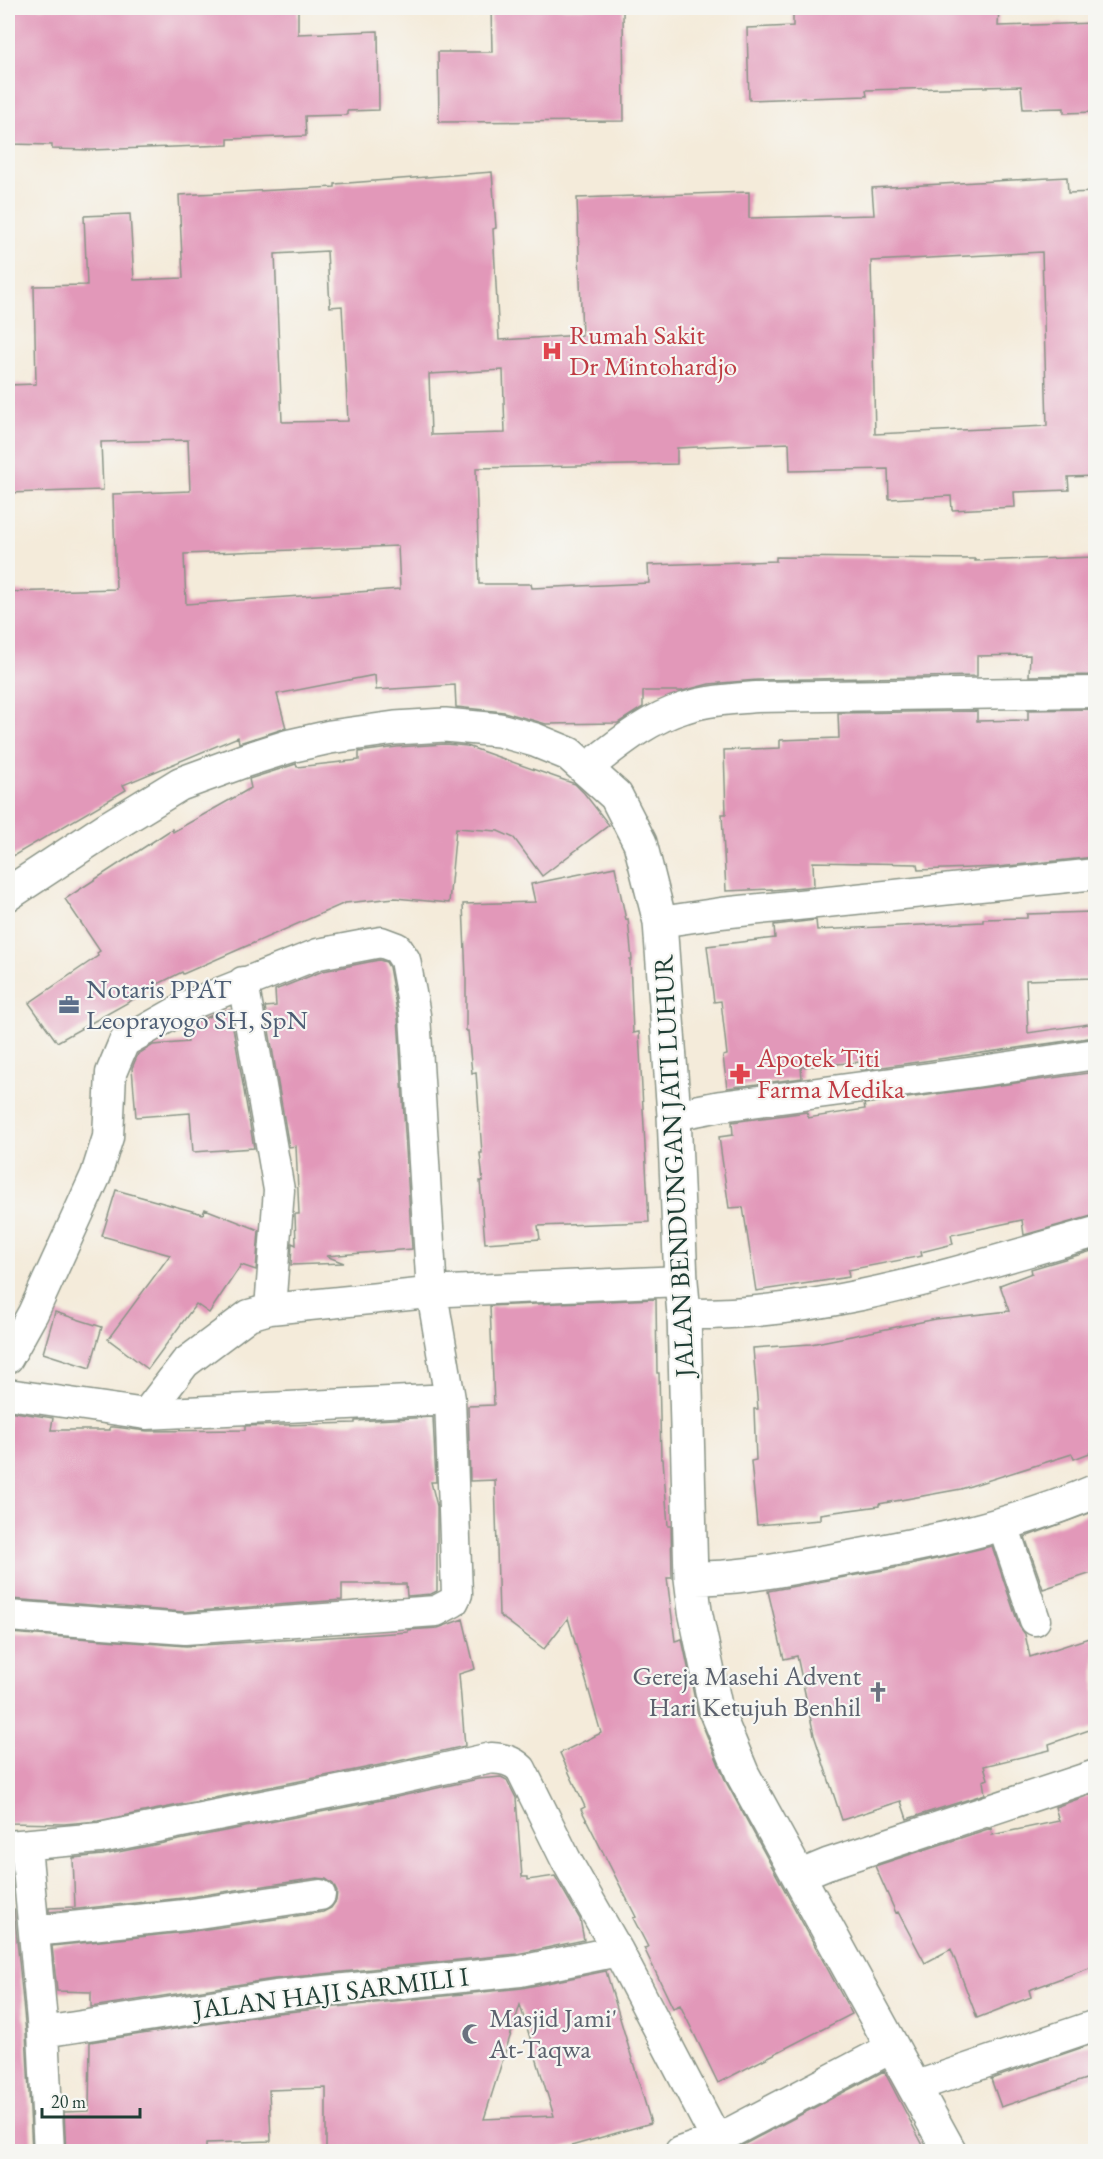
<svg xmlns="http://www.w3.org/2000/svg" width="1103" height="2159" font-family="'EB Garamond',serif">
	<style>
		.building { fill: #e298b9; fill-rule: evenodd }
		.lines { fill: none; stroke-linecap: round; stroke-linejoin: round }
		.street-casing { stroke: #8a9487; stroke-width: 33 }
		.secondary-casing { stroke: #8a9487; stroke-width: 36 }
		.street { stroke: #fff; stroke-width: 30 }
		.secondary { stroke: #fff; stroke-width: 33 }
		.labels { text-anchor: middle; stroke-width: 4.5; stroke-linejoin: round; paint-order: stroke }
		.health-label { font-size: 27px; fill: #be3a42; stroke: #f6f6f2; text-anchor: start }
		.service-label { font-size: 27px; fill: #4e5e75; stroke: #f6f6f2; text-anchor: start }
		.street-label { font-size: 27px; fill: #1f3d34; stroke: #f6f6f2 }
		.worship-label { font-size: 27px; fill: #5b616d; stroke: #f6f6f2; text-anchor: end }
	</style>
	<rect width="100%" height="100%" fill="#f6f6f2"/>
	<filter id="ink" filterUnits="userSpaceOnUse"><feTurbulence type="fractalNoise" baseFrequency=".0167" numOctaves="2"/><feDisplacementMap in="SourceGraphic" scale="12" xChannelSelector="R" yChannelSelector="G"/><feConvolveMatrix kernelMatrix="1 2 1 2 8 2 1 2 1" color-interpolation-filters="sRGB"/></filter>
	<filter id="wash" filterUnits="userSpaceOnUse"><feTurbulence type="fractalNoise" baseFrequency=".008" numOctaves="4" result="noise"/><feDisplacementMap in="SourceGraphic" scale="24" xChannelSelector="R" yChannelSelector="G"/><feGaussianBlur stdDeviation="1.35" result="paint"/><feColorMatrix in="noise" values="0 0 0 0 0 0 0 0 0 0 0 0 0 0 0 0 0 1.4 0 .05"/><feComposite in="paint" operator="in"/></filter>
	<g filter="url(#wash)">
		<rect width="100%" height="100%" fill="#f4ebda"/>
		<g id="blocks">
			<!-- building -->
			<path class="building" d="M8,8H298V34L378,31L379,110L347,111V115L305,116L306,136L228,139V145L91,150L52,149V145L11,144L12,83H8Z
				M491,8H623L624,121L439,122L438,52H492Z
				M793,8H999L998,26L1095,23V112L1064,113V108L1023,109L1021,86L866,90L867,96L749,100L747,28L793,26Z
				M492,172L496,228L493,229L499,340L582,335L577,198L749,192V218L874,215L872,188L1067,177L1068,193L1095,192V476L1068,477L1069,490L1014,492L1015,507L952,510L951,496L889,499L888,469L790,471L789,443L677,448V464L476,468L479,584H531L532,588L649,583L648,565L776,561V557L975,559V561L1095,557V675L1029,676L1030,655L977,656V676L757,680L709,684L682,691H643V707L618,723L546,724L504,712L456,707L455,685L376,690L375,675L277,694L286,728L239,743L238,737L123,785L126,790L8,859V592L116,589L113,494L190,491L188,440L101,442L103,490L8,493V385L36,384L34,286L87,285L84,216L130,214L134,280L183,278L179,195L335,187V184ZM327,251L330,307L342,306L348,421L282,422L275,254ZM1042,252L1047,426L875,434L871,261ZM503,370L505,433L431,435L429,374ZM398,546L400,589L186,604L184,554Z
				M1095,709V857L997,867L918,870L917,864L813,862L814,886L772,890V889L726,891L722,814H726L724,750L780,748V740L839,738L838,713L977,711V721L1028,720V710Z
				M445,744L467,746L575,784L584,793L609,825L542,876L514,838L498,831L456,828L449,903L395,898L345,903L183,974L182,972L144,991L145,993L57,1042L29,1003L98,956L97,953L100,951L65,899L172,829L173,832L251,788L249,779L296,764L297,767L359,760V752L397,747Z
				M615,867L626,920L628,919L632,960H630L633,1033L639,1032L649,1222L538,1226L540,1239L485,1243L480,1181H483L480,1153H482L476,1072L472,1073L468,1031H466V978L463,904L535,902L531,884Z
				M1092,912L1094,978L1026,980L1028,1033L1095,1023V1037L861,1070L860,1062L801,1067L802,1078L727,1088L723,1056L727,1055L721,1001L714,1002L707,946L775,938L774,925L816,920L817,930L983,922V919L1027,918V914Z
				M379,960L386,962L389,967L398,1017L412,1249L326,1256L344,1263L291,1265L292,1243L296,1245L295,1214H299L296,1146L289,1147L265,1007L276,1006L275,990L323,971Z
				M230,1010L254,1148L193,1152L190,1113L136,1117L132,1068L138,1054L153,1045L188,1042L187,1026L222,1011Z
				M1095,1072V1215L1024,1235L1022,1220L951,1235L953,1244L921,1252L922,1256L848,1270L849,1277L756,1291L743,1207L729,1208L719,1137L733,1135L732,1122L807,1112L808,1118L865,1109L864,1104Z
				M116,1190L203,1214L205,1209L259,1230L256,1270L241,1265L209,1313L196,1304L148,1369L108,1339L170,1255L102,1236Z
				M1095,1250V1451L1074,1459L1072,1454L961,1489L879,1504V1506L820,1514V1520L757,1525L751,1461L756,1460L754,1409H758L753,1348L811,1344L936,1319L1009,1311L1000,1285L1032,1273L1031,1269Z
				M656,1299L657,1373H659L661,1459H663L668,1526H671L672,1578H667L675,1641L682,1639L698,1714L726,1782L852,2014L718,2083L680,2005L673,2008L644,1948L648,1947L633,1918L636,1917L581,1809L585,1807L560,1753L601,1733L568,1618L544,1649L499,1615L495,1480L470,1481L468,1406L494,1405L490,1306Z
				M55,1312L102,1327L90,1368L43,1353Z
				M8,1411L53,1418L51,1430H110V1427H114L147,1431L245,1430V1426L355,1423V1421L433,1417L436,1482H431L437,1506V1591L431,1594L407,1596L406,1584H342V1600L185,1612L10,1599V1593H8Z
				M1095,1511V1572L1043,1589L1025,1537Z
				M992,1546L1019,1626L1025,1634L1030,1657L1095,1636V1728L1049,1744L1050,1750L984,1766L988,1779L983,1781L985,1794L907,1819L901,1801L842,1820L814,1735L797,1656L784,1659L768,1591L906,1566Z
				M463,1619L475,1669L459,1674L465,1746L385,1764L98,1821L64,1824L8,1823L9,1633L186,1646L408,1632V1630L438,1628Z
				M501,1777L507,1780L516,1798L522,1877H528V1880L555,1876L580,1919L584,1940L517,1954L274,1979L91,2007V1992L57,1991L52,1946L187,1932L323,1912L331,1908L336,1901L337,1892L333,1884L326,1879L317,1878L183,1898L49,1912V1908L75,1907L73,1858L103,1855L392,1798L478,1779Z
				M1095,1793V1966L1029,1990L1031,1997L977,2018L951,1949L925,1963L898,1912L896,1913L875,1866L991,1828L992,1835L1059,1821L1055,1807Z
				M8,1909H14L26,2033L32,2151H8Z
				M606,1971L651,2123L554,2151H326V2088L269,2090L271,2141L206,2143V2150L66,2151L64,2112L89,2111L90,2042L278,2013L522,1988ZM520,2005L554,2116L484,2119Z
				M1095,2043V2076L1001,2107L991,2079Z
				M884,2071L926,2151H740L739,2147Z"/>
		</g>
	</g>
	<g filter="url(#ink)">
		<use href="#blocks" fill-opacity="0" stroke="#8a9487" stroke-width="1.5"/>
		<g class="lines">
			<!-- street casing -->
			<g class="street-casing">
				<path id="street" d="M587,768C617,745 647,719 684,708C708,700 733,699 757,697L1096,692
					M660,922L721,913L1096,874
					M243,982L279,1190L270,1309
					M674,1115L721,1106L975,1072L1096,1054
					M684,1314C827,1316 960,1270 1096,1232
					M8,1358L33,1313L96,1175L108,1137L111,1073L124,1042L189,1005L318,954L381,942L397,948L405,960L415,1015L432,1293L450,1399L457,1594L453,1602L436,1611L185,1629L8,1616
					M8,1394L146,1414L450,1399
					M146,1414L185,1363L249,1315L270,1309L448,1291L681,1281
					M1003,1525L1035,1620
					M8,1846L100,1838L389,1781L491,1758C503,1759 512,1760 521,1769L566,1860L618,1951L723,2152
					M26,1846L43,2032L49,2152
					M798,1876L827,1864L1096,1775
					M34,1931L185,1915L320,1895
					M43,2032L276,1996L520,1971L618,1951
					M914,2087L1096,2025
					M680,2152L716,2140L893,2047"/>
			</g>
			<!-- secondary casing -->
			<g class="secondary-casing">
				<path id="secondary" d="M8,894L108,828L180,784L246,760L290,746L330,737L395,728L445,725L499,730L535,740L569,754L616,796L640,843L660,922L674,1115L681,1281L684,1314L691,1578L695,1611L716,1710L743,1775L950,2152
					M691,1578C740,1579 788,1568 836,1560C924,1544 1013,1527 1096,1491"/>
			</g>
			<!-- street -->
			<use href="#street" class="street"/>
			<!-- secondary -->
			<use href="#secondary" class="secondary"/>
		</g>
	</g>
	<!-- icons -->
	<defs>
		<g id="hospital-bare" transform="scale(1.62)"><path d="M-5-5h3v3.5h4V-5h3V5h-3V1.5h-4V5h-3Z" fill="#e0444e" stroke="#f6f6f2" stroke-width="2.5" paint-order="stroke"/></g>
		<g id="office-bare" transform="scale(1.62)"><path d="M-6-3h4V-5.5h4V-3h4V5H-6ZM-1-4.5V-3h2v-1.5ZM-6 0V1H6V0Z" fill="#5c6f8a" stroke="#f6f6f2" stroke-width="2.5" paint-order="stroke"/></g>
		<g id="pharmacy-bare" transform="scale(1.62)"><path d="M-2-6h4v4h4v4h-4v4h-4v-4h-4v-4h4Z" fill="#e0444e" stroke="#f6f6f2" stroke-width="2.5" paint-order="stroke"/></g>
		<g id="church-bare" transform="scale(1.62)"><path d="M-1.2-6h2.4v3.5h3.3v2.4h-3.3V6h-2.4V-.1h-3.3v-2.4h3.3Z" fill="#6b7280" stroke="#f6f6f2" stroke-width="2.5" paint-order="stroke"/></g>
		<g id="mosque-bare" transform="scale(1.62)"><path d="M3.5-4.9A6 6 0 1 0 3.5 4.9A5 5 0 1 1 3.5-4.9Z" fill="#6b7280" stroke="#f6f6f2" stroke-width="2.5" paint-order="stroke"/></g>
	</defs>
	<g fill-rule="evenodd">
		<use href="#hospital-bare" x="552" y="351"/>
		<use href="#office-bare" x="69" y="1005"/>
		<use href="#pharmacy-bare" x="740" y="1074"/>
		<use href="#church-bare" x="878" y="1692"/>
		<use href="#mosque-bare" x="472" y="2034"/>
	</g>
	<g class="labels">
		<!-- health labels -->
		<g class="health-label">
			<text x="569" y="344">Rumah Sakit<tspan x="569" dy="31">Dr Mintohardjo</tspan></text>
			<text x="757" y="1067">Apotek Titi<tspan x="757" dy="31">Farma Medika</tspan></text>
		</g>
		<!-- service labels -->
		<g class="service-label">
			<text x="86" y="998">Notaris PPAT<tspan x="86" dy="31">Leoprayogo SH, SpN</tspan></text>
		</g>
		<!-- street labels -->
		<g class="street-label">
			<text transform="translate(674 1166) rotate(-93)" y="9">JALAN BENDUNGAN JATI LUHUR</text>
			<text transform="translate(331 1993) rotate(-7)" y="9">JALAN HAJI SARMILI I</text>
		</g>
		<!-- worship labels -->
		<g class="worship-label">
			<text x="861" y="1685">Gereja Masehi Advent<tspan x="861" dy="31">Hari Ketujuh Benhil</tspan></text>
			<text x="489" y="2027" text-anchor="start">Masjid Jami'<tspan x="489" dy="31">At-Taqwa</tspan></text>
		</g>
	</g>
	<!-- margin -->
	<rect width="1103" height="2159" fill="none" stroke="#f6f6f2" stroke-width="30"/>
	<!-- scale -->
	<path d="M42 2108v9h98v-9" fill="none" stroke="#1f3d34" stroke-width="3"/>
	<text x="51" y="2108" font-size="18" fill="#1f3d34" stroke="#f6f6f2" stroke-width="4.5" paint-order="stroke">20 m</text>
</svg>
